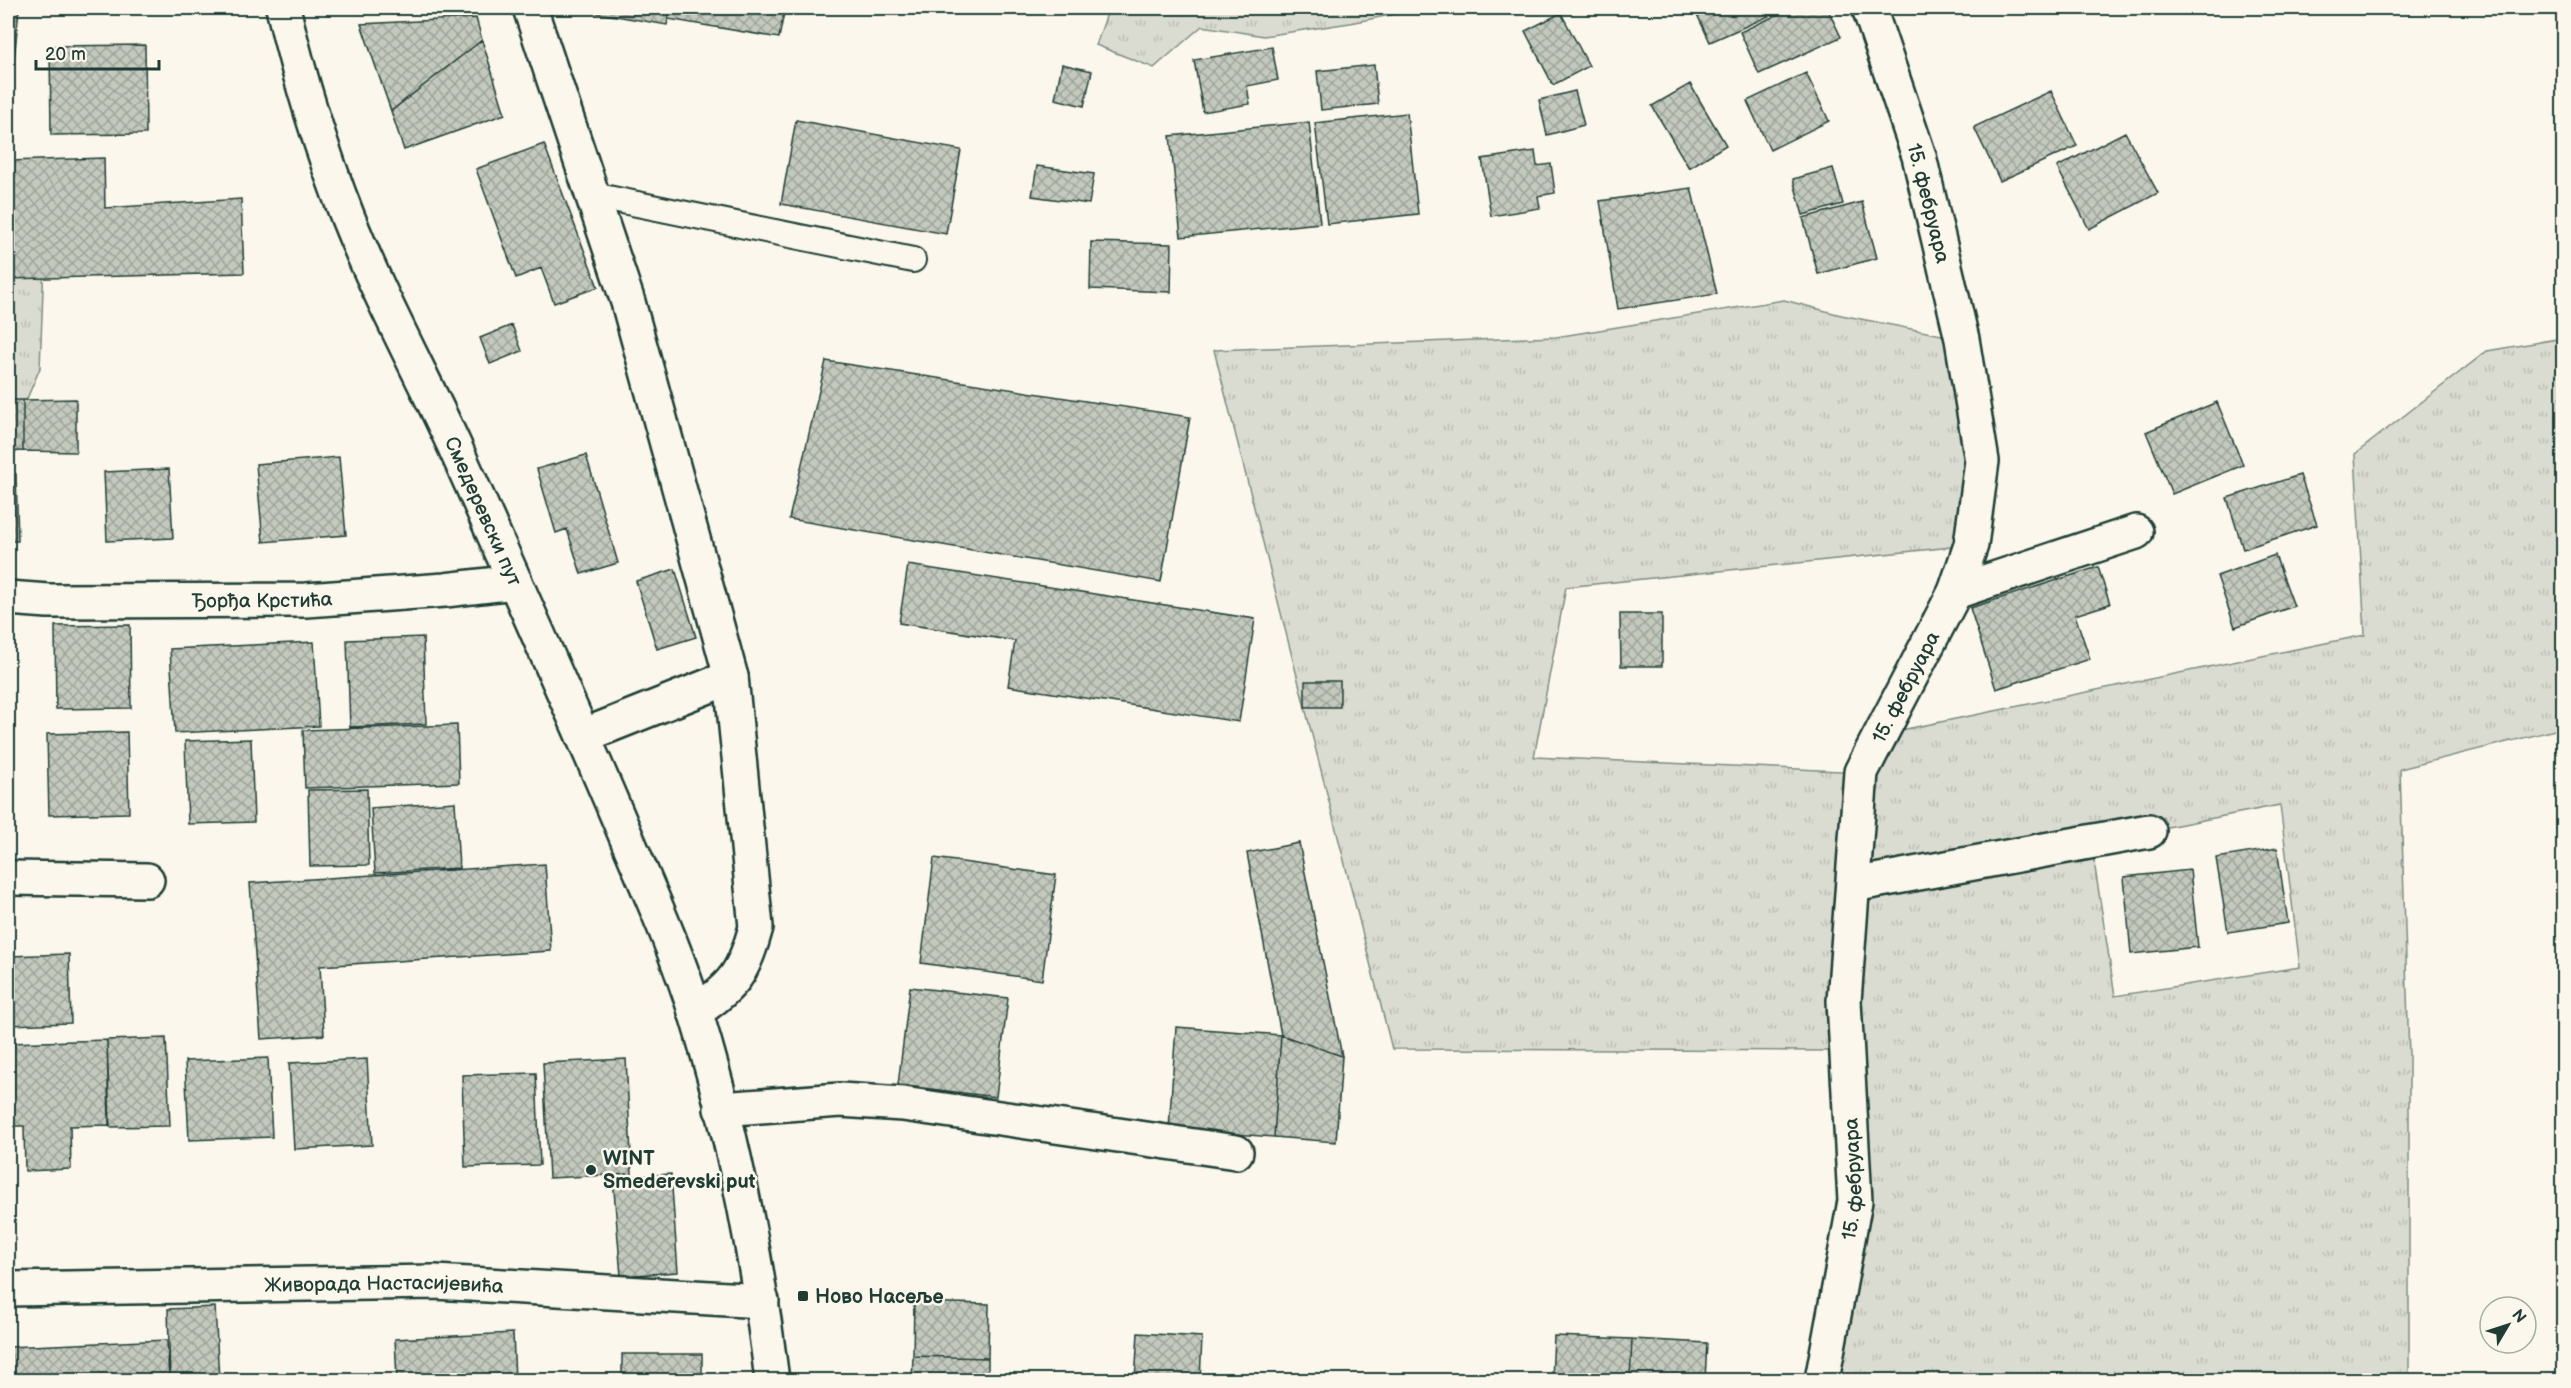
<svg xmlns="http://www.w3.org/2000/svg" width="2571" height="1388" font-family="'Balsamiq Sans',sans-serif">
	<style>
		.grass { fill: url(#grass-tufts); stroke: #7d8c82; stroke-width: 1.5; fill-rule: evenodd }
		.building { fill: url(#building-cross-hatch); stroke: #1f3d34; stroke-width: 1.5 }
		.lines { fill: none; stroke-linecap: round; stroke-linejoin: round }
		.service-casing { stroke: #1f3d34; stroke-width: 28 }
		.minor-casing { stroke: #1f3d34; stroke-width: 38 }
		.secondary-casing { stroke: #1f3d34; stroke-width: 38 }
		.service { stroke: #fbf7ec; stroke-width: 24 }
		.minor { stroke: #fbf7ec; stroke-width: 33 }
		.secondary { stroke: #fbf7ec; stroke-width: 33 }
		.poi-dot { fill: #1f3d34; stroke: #fbf7ec; stroke-width: 2 }
		.labels { text-anchor: middle; stroke-width: 5; stroke-linejoin: round; paint-order: stroke }
		.street-label { font-size: 20px; fill: #1f3d34; stroke: #fbf7ec }
		.poi-label { font-size: 20px; font-weight: bold; fill: #1f3d34; stroke: #fbf7ec; text-anchor: start }
	</style>
	<defs>
		<pattern id="grass-tufts" width="24" height="20" patternUnits="userSpaceOnUse" patternTransform="scale(1.5)"><rect width="24" height="20" fill="#dbdcd1"/><path d="M3 7l-1-3M5 7V3M7 7l1-3M15 17l-1-3M17 17v-4M19 17l1-3" fill="none" stroke="#bcbeb4"/></pattern>
		<pattern id="building-cross-hatch" width="8" height="8" patternUnits="userSpaceOnUse" patternTransform="scale(1.5)"><rect width="8" height="8" fill="#c4c9be"/><path d="M0 0l8 8M0 8l8-8" fill="none" stroke="#9fa49b"/></pattern>
	</defs>
	<rect width="100%" height="100%" fill="#fbf7ec"/>
	<filter id="ink" filterUnits="userSpaceOnUse"><feTurbulence type="fractalNoise" baseFrequency=".0167" numOctaves="2"/><feDisplacementMap in="SourceGraphic" scale="12" xChannelSelector="R" yChannelSelector="G"/><feConvolveMatrix kernelMatrix="1 2 1 2 8 2 1 2 1" color-interpolation-filters="sRGB"/></filter>
	<g filter="url(#ink)">
		<!-- grass -->
		<path class="grass" d="M1109,8H1426L1350,23L1264,36L1202,26L1154,68L1096,45Z
			M46,210L40,368L8,443V214Z
			M1784,300L1841,315L1962,339L1971,545L1566,587L1534,757L1861,772L1882,734L2365,635L2355,454L2487,351L2563,338V728L2400,769L2409,1056V1380H1822L1834,1315L1847,1051L1392,1049L1214,350L1556,337ZM2280,805L2300,967L2115,996L2091,842Z"/>
		<!-- building -->
		<path class="building" d="M8,8L19,9L12,81H8Z
			M582,8H670L667,25L581,10Z
			M670,8H785L779,38L668,19Z
			M1694,8H1787L1710,42Z
			M1792,8H1827L1841,37L1759,74L1740,32Z
			M1561,13L1589,66L1553,85L1525,31Z
			M476,18L482,40L391,111L361,24Z
			M482,40L505,114L404,150L391,111Z
			M145,45L146,134L51,135L50,46Z
			M1272,47L1278,80L1247,86L1250,104L1203,112L1194,60Z
			M1062,64L1092,71L1084,106L1055,99Z
			M1374,65L1378,104L1321,110L1317,71Z
			M1806,73L1829,121L1770,150L1747,101Z
			M1690,84L1726,145L1689,168L1652,106Z
			M1575,91L1584,125L1547,135L1539,100Z
			M2051,91L2077,146L2000,181L1974,127Z
			M1407,113L1418,214L1327,224L1315,123Z
			M796,120L961,150L946,234L781,204Z
			M1309,122L1320,223L1181,237L1170,136Z
			M2125,132L2158,193L2089,229L2057,167Z
			M544,144L598,287L554,303L541,268L516,278L476,169Z
			M1535,151L1537,166L1551,164L1555,193L1538,196L1540,208L1491,216L1482,159Z
			M104,158L105,208L241,199L244,273L8,279V161Z
			M1037,166L1094,174L1089,204L1032,196Z
			M1833,168L1843,204L1803,215L1793,179Z
			M1691,188L1717,294L1618,309L1600,201Z
			M1862,202L1877,258L1818,274L1803,218Z
			M1091,242L1172,244L1171,292L1090,289Z
			M512,325L522,351L490,364L480,338Z
			M826,361L1190,417L1161,582L789,519Z
			M76,399V452L23,451V400Z
			M8,400H23V451L8,452Z
			M2217,402L2243,465L2172,494L2146,432Z
			M586,455L618,563L581,574L567,529L556,533L537,469Z
			M339,457L346,535L263,542L256,464Z
			M169,469L173,538L107,541L104,472Z
			M8,474H16L18,541H8Z
			M2300,475L2317,525L2243,549L2227,498Z
			M2275,555L2294,606L2235,627L2217,576Z
			M908,565L1255,619L1239,722L1008,686L1015,641L899,623Z
			M2098,567L2110,604L2075,615L2090,659L1996,689L1970,608Z
			M675,569L696,637L657,649L636,581Z
			M1620,614H1662V666H1621Z
			M130,625L131,708L56,709L55,626Z
			M423,637L426,724L350,727L347,640Z
			M314,642L319,726L175,733L170,649Z
			M1305,681H1340V707H1305Z
			M457,725L459,783L305,788L303,730Z
			M127,732L129,813L49,815L47,734Z
			M251,739L254,822L188,824L185,741Z
			M367,789L369,865L310,866L308,790Z
			M455,802L459,868L375,873L371,808Z
			M1299,843L1342,1056L1281,1035L1247,853Z
			M2277,848L2288,923L2228,932L2216,858Z
			M934,858L1056,875L1042,980L921,963Z
			M545,864L551,951L320,966L324,1035L261,1039L250,883Z
			M2190,870L2198,947L2131,954L2124,877Z
			M69,954L71,1023L8,1025V956Z
			M910,987L1008,998L996,1097L898,1085Z
			M1176,1027L1281,1035L1274,1137L1169,1129Z
			M1281,1035L1342,1056L1336,1142L1274,1137Z
			M166,1038L170,1126L110,1127L107,1040Z
			M107,1040L109,1125L70,1126L71,1169L25,1171L24,1126H8V1043Z
			M268,1058L272,1137L189,1140L185,1061Z
			M367,1059L372,1145L294,1149L289,1063Z
			M626,1059L632,1174L549,1178L543,1063Z
			M536,1073L540,1165L465,1167L462,1075Z
			M671,1174L678,1272L621,1276L613,1178Z
			M914,1302L989,1304L988,1358L913,1356Z
			M215,1307L219,1380H170L168,1309Z
			M513,1333L515,1380H397L395,1339Z
			M1138,1333L1202,1337L1200,1380H1135Z
			M1554,1336L1632,1339L1630,1380H1552Z
			M1632,1339L1707,1343L1705,1380H1630Z
			M167,1340L169,1380H8V1347Z
			M622,1354H702V1380H622Z
			M913,1356L988,1358V1380H912Z
			M397,1376V1380H316V1379Z"/>
		<g class="lines">
			<!-- service casing -->
			<g class="service-casing">
				<path id="service" d="M593,195L913,260"/>
			</g>
			<!-- minor casing -->
			<g class="minor-casing">
				<g id="minor">
					<path d="M530,8L628,302L731,677L756,927C744,972 734,986 695,1012"/>
					<path d="M1955,592L2136,532"/>
					<path id="s1" d="M8,598L48,601L306,600L445,590L515,582"/>
					<path d="M583,736L731,677"/>
					<path d="M8,878L147,880"/>
					<path d="M1853,885L2149,831"/>
					<path d="M721,1109L840,1100L903,1104L1236,1152"/>
					<path id="s2" d="M8,1289L435,1282L762,1301"/>
					<path id="s3" d="M1822,1380L1855,1201L1844,1001L1861,772L1955,592L1971,545L1982,461L1962,339L1919,156L1869,8"/>
				</g>
			</g>
			<!-- secondary casing -->
			<g class="secondary-casing">
				<g id="secondary">
					<path id="s4" d="M283,8C300,80 321,149 348,218C379,296 419,369 454,445C509,568 564,691 617,815C644,880 675,946 696,1014C733,1134 757,1256 772,1380"/>
				</g>
			</g>
			<!-- service -->
			<use href="#service" class="service"/>
			<!-- minor -->
			<use href="#minor" class="minor"/>
			<!-- secondary -->
			<use href="#secondary" class="secondary"/>
		</g>
	</g>
	<!-- markers -->
	<g class="poi-dot">
		<circle cx="591" cy="1170" r="6"/>
		<rect x="797" y="1290" width="12" height="12" rx="3"/>
	</g>
	<g class="labels">
		<!-- street labels -->
		<g class="street-label">
			<text transform="translate(1929 203) rotate(76)" y="7">15. фебруара</text>
			<text dy="7" stroke="none"><textPath href="#s4" startOffset="543">Смедеревски пут</textPath></text>
			<text dy="7" stroke="none"><textPath href="#s1" startOffset="254">Ђорђа Крстића</textPath></text>
			<text dy="7" stroke="none"><textPath href="#s3" startOffset="708">15. фебруара</textPath></text>
			<text dy="7" stroke="none"><textPath href="#s3" startOffset="204">15. фебруара</textPath></text>
			<text dy="7" stroke="none"><textPath href="#s2" startOffset="376">Живорада Настасијевића</textPath></text>
		</g>
		<!-- poi labels -->
		<g class="poi-label">
			<text x="603" y="1165">WINT<tspan x="603" dy="23">Smederevski put</tspan></text>
			<text x="815" y="1303">Ново Насеље</text>
		</g>
	</g>
	<!-- margin -->
	<rect width="2571" height="1388" fill="none" stroke="#fbf7ec" stroke-width="30"/>
	<rect x="15" y="15" width="2541" height="1358" fill="none" stroke="#1f3d34" stroke-width="2" filter="url(#ink)"/>
	<!-- north arrow -->
	<g transform="translate(2508 1325) rotate(51)"><circle r="28" fill="#fbf7ec" stroke="#a3ada2" stroke-width="1.5"/>
	<path d="M0-4.5L10 22L0 15L-10 22Z" fill="#1f3d34"/>
	<text y="-9" font-size="16" font-weight="bold" text-anchor="middle" fill="#1f3d34">N</text>
	</g>
	<!-- scale -->
	<path d="M36 60v9h123v-9" fill="none" stroke="#1f3d34" stroke-width="3"/>
	<text x="45" y="60" font-size="18" fill="#1f3d34" stroke="#fbf7ec" stroke-width="4.5" paint-order="stroke">20 m</text>
</svg>
